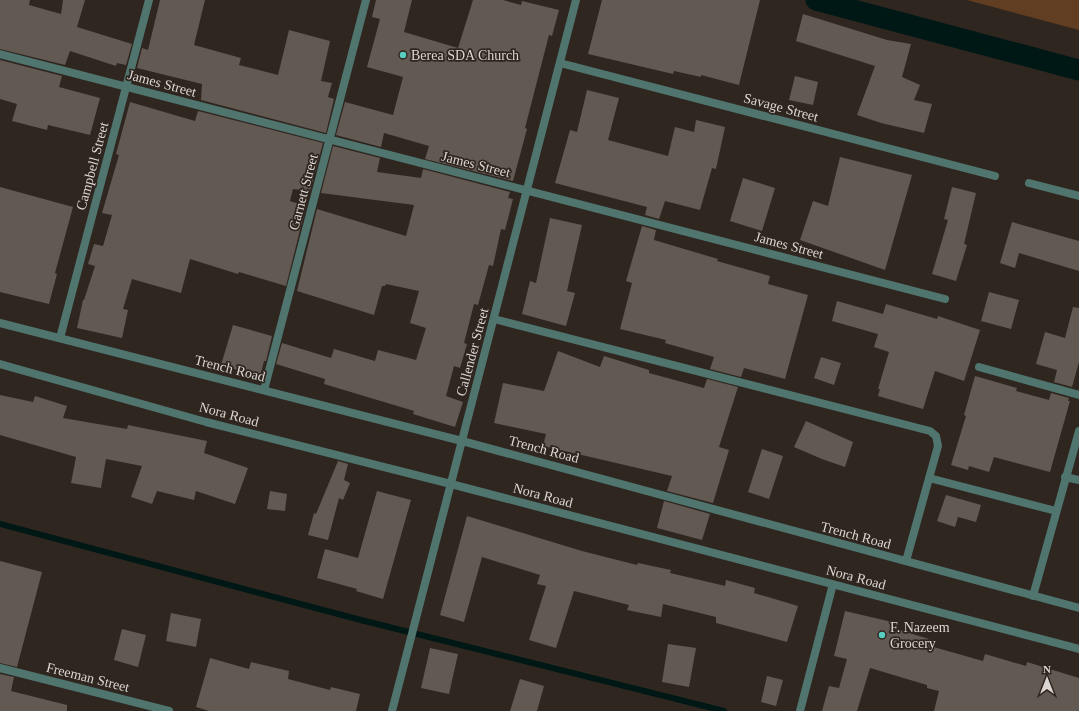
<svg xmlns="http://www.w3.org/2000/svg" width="1079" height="711" font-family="Georgia,serif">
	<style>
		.green { fill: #613d22 }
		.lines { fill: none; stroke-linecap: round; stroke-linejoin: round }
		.stream { stroke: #001815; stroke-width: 6 }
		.canal { stroke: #001815; stroke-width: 21 }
		.building { fill: #625952 }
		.minor { stroke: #50756f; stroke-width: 8 }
		.tertiary { stroke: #50756f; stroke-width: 8 }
		.poi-dot { fill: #59cebf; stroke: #2f2620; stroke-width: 1.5 }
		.labels { text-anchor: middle; stroke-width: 3.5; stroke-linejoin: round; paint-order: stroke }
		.poi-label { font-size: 14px; fill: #dcd6d2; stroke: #2f2620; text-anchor: start }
		.street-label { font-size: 14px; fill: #dcd6d2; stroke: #2f2620 }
	</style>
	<rect width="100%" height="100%" fill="#2f2620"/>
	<!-- green -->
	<path class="green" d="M967,0H1079V30Z"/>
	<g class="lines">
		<!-- stream -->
		<path class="stream" d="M0,524L357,619L724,711"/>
		<!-- canal -->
		<path class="canal" d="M816,0L1079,70"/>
	</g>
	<!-- building -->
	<path class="building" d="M0,0H30L29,5L61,14L63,0H85L77,27L132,44L126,65L117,63L116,66L70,51L65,65L0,49Z
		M160,0H205L194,45L241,58L239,65L278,75L289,30L330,41L321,81L332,83L328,97L334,99L326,133L201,100L202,84L137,68L142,48L148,50Z
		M376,0H412L404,32L458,48L473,0H503L521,5L522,1L559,10L552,36L549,35L525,128L527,129L513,181L425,159L429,146L384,133L381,147L336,135L345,102L393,115L403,77L367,67L380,19L372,17Z
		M602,0H760L739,85L701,75V77L674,71L673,74L588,54Z
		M803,14L887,40L911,44L902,77L920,85L914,100L932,104L924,133L881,123L857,115L875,66L796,41Z
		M0,60L62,76L59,87L100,98L90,135L48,125L47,130L12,121L17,104L0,99Z
		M795,76L818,82L813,105L789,100Z
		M587,90L619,98L608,140L668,156L675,127L694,132L696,120L725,127L716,169L712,168L700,210L665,201L659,219L645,215L647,207L555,183L570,130L577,132Z
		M130,102L195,121L198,111L323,143L310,191L293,189L290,201L306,206L286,286L239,272L238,274L190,259L181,293L132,279L123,309L128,310L122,338L77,328L83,300H84L95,266L88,264L94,244L103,246L112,215L102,213L119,155L116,154Z
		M333,146L380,158L377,172L421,178L423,169L510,192L508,198L513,199L505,230L501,229L493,266L489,265L478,305L474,304L464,343L467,344L460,368L454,366L446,396L463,402L455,427L413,414L414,411L324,384L325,379L276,364L282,343L331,358L334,349L375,361L378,350L416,360L426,328L410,323L419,291L386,284L385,286H382L374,315L297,291L317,209L406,236L414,205L321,193Z
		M840,157L912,175L885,270L800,240L813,201L828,206Z
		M743,178L775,188L762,231L730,221Z
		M0,187L73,207L55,273L57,274L49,304L0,292Z
		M952,187L976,193L964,244L967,245L956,281L932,274L948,220L944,219Z
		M550,218L582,225L567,291L575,293L566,326L522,314L530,281L536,283Z
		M1012,222L1079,241V271L1019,253L1015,268L1000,263Z
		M642,226L656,230L654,240L718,259L717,261L770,276L768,284L808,295L785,379L744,368L741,377L710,369L714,357L665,343L666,340L620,329L632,283L626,281Z
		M989,292L1019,300L1011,329L981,321Z
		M837,301L883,314L886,304L937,319L938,316L980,330L964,381L935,371L923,409L878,396L880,389H878L889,352L874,347L878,334L832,321Z
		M1073,307L1079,308V362L1072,387L1054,382L1057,370L1036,364L1045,332L1065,338Z
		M233,325L272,336L266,361H264L260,377L221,365Z
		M558,351L600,367L604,356L649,370V373L704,388L707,379L738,387L719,447L729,450L713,503L667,491L672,476L543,446L546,434L494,423L503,383L544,391Z
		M821,357L841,363L834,385L814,378Z
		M975,376L1017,388L1016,391L1049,400L1051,393L1069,398L1068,401H1070L1050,472L994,457L989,472L969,466L968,470L951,465L966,416L964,415Z
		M0,395L33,402L35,396L67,406L63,418L127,429L128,425L207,441L204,453L248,468L235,504L196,491L194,500L157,491L152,504L131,497L142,466L106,459L101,488L71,483L76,457L0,435Z
		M806,421L853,442L845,467L822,459L794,447Z
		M762,449L783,456L769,499L748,492Z
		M338,461L348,464L344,480L350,483L343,500L339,498L328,540L308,535L314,513L316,514Z
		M270,491L287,494L285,511L267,509Z
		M377,491L411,500L383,599L356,591L357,589L317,578L325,549L358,558Z
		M946,495L981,505L976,522L958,517L955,527L937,521Z
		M664,501L710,514L702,540L657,528Z
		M467,516L582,551L637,565L638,563L671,570L670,573L717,584L725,586L726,580L755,588L754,593L798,606L787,642L716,623V617L663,604L661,617L627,610L629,605L574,591L556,648L529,640L546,586L537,584L540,575L482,557L464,622L440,615Z
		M0,561L42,572L17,667L0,663Z
		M845,611L892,622L890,627L932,640L930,646L983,661L985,654L1026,666L1027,662L1079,678V711H934L939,691L927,688V685L870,668L857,711H822L829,686L839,688L847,659L834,656Z
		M171,613L201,619L196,647L166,641Z
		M122,629L146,635L138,667L114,660Z
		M668,644L696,648L689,687L662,682Z
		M430,648L458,654L449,694L421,688Z
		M210,658L249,669L251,662L289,671L288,679L330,690L331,687L360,694L356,711H209L196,707Z
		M0,674L14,677L11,691L67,705V711H0Z
		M767,676L783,680L776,706L761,702Z
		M520,679L544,686L537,711H510Z"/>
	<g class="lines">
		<!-- minor -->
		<path class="minor" d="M0,54L945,299
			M560,63L995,176
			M1029,183L1079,196
			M494,319L930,431L936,436L938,446L906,561
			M60,338L149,0
			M0,364L206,422L451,484L1079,649
			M979,367L1079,395
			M264,390L366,0
			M1065,477L1079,480
			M929,478L1056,511
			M1033,596L1079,431
			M0,668L169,711
			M392,711L576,0
			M800,711L833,584"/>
		<!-- tertiary -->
		<path class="tertiary" d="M0,323L462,441L1079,608"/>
	</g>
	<!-- markers -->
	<g class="poi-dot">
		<circle cx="403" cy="55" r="4"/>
		<circle cx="882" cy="635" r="4"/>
	</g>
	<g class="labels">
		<!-- poi labels -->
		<g class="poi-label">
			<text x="411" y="60">Berea SDA Church</text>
			<text x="890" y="632">F. Nazeem<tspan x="890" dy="16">Grocery</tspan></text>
		</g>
		<!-- street labels -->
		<g class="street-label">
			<text transform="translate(162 83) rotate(15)" y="5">James Street</text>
			<text transform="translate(781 107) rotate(15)" y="5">Savage Street</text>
			<text transform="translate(476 164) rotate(14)" y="5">James Street</text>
			<text transform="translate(92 166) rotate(-75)" y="5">Campbell Street</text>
			<text transform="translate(303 192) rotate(-75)" y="5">Garnett Street</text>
			<text transform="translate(789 245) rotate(15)" y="5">James Street</text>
			<text transform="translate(472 352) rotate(-75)" y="5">Callender Street</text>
			<text transform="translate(230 368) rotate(14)" y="5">Trench Road</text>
			<text transform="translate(229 414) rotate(15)" y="5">Nora Road</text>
			<text transform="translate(544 449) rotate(15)" y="5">Trench Road</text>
			<text transform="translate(543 495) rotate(15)" y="5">Nora Road</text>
			<text transform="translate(856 535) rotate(15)" y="5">Trench Road</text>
			<text transform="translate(856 577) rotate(15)" y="5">Nora Road</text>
			<text transform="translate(88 677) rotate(14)" y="5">Freeman Street</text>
		</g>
	</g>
	<!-- north arrow -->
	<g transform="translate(1047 679)" stroke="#2f2620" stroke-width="3" paint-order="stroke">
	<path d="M0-3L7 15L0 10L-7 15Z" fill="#dcd6d2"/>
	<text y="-6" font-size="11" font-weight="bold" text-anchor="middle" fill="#dcd6d2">N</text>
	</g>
</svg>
